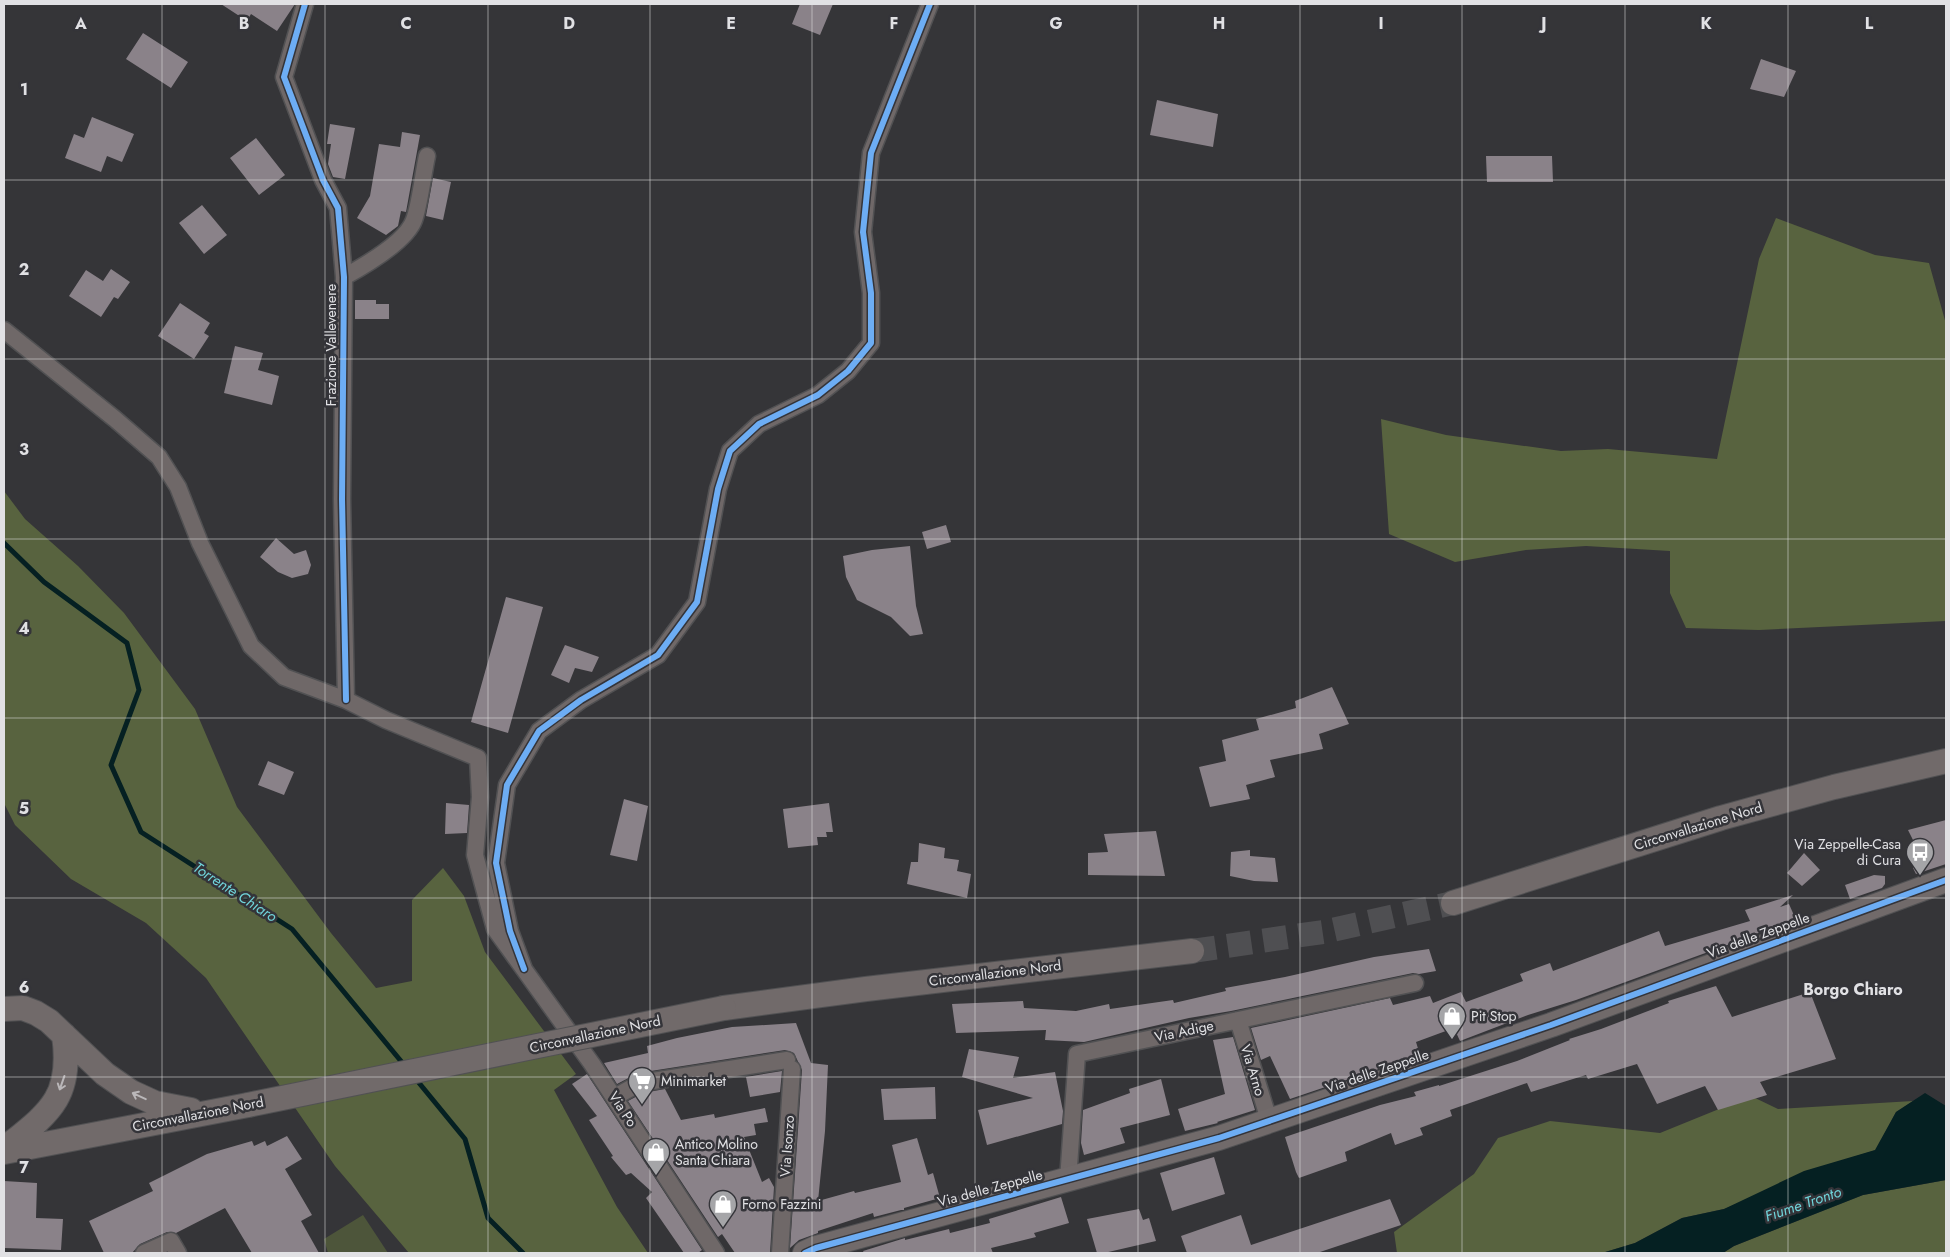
<svg xmlns="http://www.w3.org/2000/svg" width="1950" height="1257" font-family="Jost,sans-serif">
	<style>
		.green { fill: #4d553a }
		.forest { fill: #58633f }
		.water { fill: #052022 }
		.lines { fill: none; stroke-linecap: round; stroke-linejoin: round }
		.stream { stroke: #052022; stroke-width: 5 }
		.building { fill: #8a8289 }
		.secondary-tunnel { stroke: #4f4f52; stroke-width: 24; stroke-dasharray: 24 12; stroke-linecap: butt }
		.street-casing { stroke: #515153; stroke-width: 19 }
		.secondary-casing { stroke: #515153; stroke-width: 26 }
		.street { stroke: #6f6868; stroke-width: 16 }
		.secondary { stroke: #716a6a; stroke-width: 24 }
		.secondary-bridge-casing { stroke: #515153; stroke-width: 26; stroke-linecap: butt }
		.secondary-bridge { stroke: #716a6a; stroke-width: 24 }
		.cycleway-casing { stroke: #343439; stroke-width: 9 }
		.cycleway { stroke: #6dadf4; stroke-width: 6 }
		.oneway { stroke: #bab7b9 }
		.grid { fill: none; stroke: #e1e1e4; stroke-width: 1; stroke-opacity: 0.55 }
		.labels { text-anchor: middle; stroke-width: 5; stroke-linejoin: round; paint-order: stroke }
		.street-label { font-size: 14px; fill: #e1e1e4; stroke: #343439 }
		.poi-label { font-size: 14px; fill: #e1e1e4; stroke: #343439; text-anchor: start }
		.water-label { font-size: 15px; font-style: italic; fill: #70d4da; stroke: #343439 }
		.quarter-label { font-size: 16px; font-weight: bold; fill: #e1e1e4; stroke: #343439 }
		.grid-label { font-size: 16px; text-anchor: middle; font-weight: bold; fill: #e1e1e4; stroke: #343439; stroke-width: 5; stroke-linejoin: round; paint-order: stroke }
	</style>
	<rect width="100%" height="100%" fill="#353538"/>
	<!-- green -->
	<path class="green" d="M363,1215L388,1253H328L324,1239Z"/>
	<!-- forest -->
	<path class="forest" d="M1776,218L1875,255L1929,263L1946,324V621L1759,630L1686,628L1670,593V551L1586,546L1526,550L1455,562L1389,534L1381,419L1446,435L1561,451L1608,449L1717,459L1759,259Z
		M4,491L25,519L78,566L124,613L195,709L237,807L331,933L376,988L412,981V900L443,868L464,896L485,952L576,1074L554,1090L617,1207L648,1253H409L335,1166L206,978L146,923L71,879L15,825L4,803Z
		M1751,1096L1778,1109L1913,1101L1896,1112L1876,1150L1847,1159L1724,1209L1682,1218L1635,1243L1602,1253H1397L1394,1232L1474,1174L1498,1138L1550,1121L1660,1133Z
		M1946,1180V1253H1723L1734,1246L1863,1195Z"/>
	<!-- water -->
	<path class="water" d="M1925,1093L1946,1106V1180L1863,1195L1734,1246L1723,1253H1602L1635,1243L1682,1218L1724,1209L1804,1171L1875,1150L1896,1112Z"/>
	<g class="lines">
		<!-- stream -->
		<path class="stream" d="M4,543L44,582L127,643L139,690L111,765L141,832L292,929L405,1066
			M415,1078L465,1139L488,1218L523,1253"/>
	</g>
	<!-- building -->
	<path class="building" d="M221,4H295L277,31L251,14L247,21Z
		M800,4H833L820,35L792,24Z
		M143,33L188,62L171,88L126,59Z
		M1761,59L1796,71L1784,97L1750,89Z
		M1157,100L1218,114L1213,147L1150,135Z
		M92,117L134,134L122,162L107,156L101,172L65,158L74,134L84,138Z
		M330,124L355,128L345,179L333,177L328,164L331,144H327Z
		M402,132L420,135L406,212L401,211L398,226L386,235L357,218L370,196L379,144L400,147Z
		M256,138L285,175L259,195L230,158Z
		M1486,156H1552L1553,182H1487Z
		M433,178L451,182L443,220L426,216Z
		M202,205L227,235L204,254L179,223Z
		M111,269L130,282L118,299L114,297L101,317L69,296L86,270L103,281Z
		M355,300H376V304H389V319H355Z
		M180,303L210,323L204,333L209,336L194,359L158,336Z
		M235,346L263,353L258,370L279,376L272,405L224,393Z
		M946,525L951,542L927,549L922,532Z
		M276,538L294,554L306,550L311,565L308,574L292,578L278,572L260,557Z
		M910,546L916,606L923,634L910,636L891,617L857,600L846,577L843,556L872,550Z
		M506,597L543,607L508,733L471,722Z
		M565,645L599,657L592,672L575,668L569,683L551,675Z
		M1332,687L1349,724L1319,734L1323,749L1270,760L1275,777L1246,785L1250,799L1210,807L1199,767L1226,761L1222,740L1259,730L1256,719L1296,708L1295,701Z
		M268,761L294,772L284,795L258,785Z
		M624,799L648,806L637,861L610,855Z
		M446,803L469,805L467,833L445,834Z
		M829,803L833,832H826L827,837H817L818,845L788,848L783,809Z
		M1946,820V864L1916,874L1913,868V862L1922,858L1908,830Z
		M1156,831L1165,876L1088,875V853L1108,852L1104,834Z
		M919,843L945,848L944,858L959,860L957,871L971,874L967,898L907,884L911,862H918Z
		M1250,850V856L1275,858L1278,882L1254,881L1230,876L1231,852Z
		M1804,853L1820,870L1802,886L1787,873Z
		M1874,875L1885,876V884L1882,888L1850,899L1845,885Z
		M1793,895L1780,907L1789,904L1796,920L1732,942L1733,943L1576,1000L1528,1015L1460,1041L1454,1028L1416,1042L1420,1055L1290,1099L1270,1056L1261,1060L1251,1028L1390,998L1393,1005L1430,996L1433,1003L1461,992L1466,1002L1523,981L1520,974L1550,963L1553,971L1659,931L1665,946L1750,921L1745,910Z
		M1429,949L1436,971L1419,974L1413,973L1231,1011L1189,1018L1084,1042L1045,1040L1046,1030L956,1033L952,1004L1023,1001L1024,1008L1076,1011L1109,1004L1110,1009L1173,1000L1174,1003L1226,991L1225,988L1285,977L1374,957Z
		M1716,986L1732,1017L1810,992L1836,1059L1760,1082L1767,1095L1718,1110L1705,1086L1657,1104L1637,1064L1588,1079L1586,1075L1531,1092L1527,1083L1450,1110L1452,1116L1420,1128L1423,1135L1395,1145L1391,1133L1345,1152L1347,1161L1299,1178L1296,1172L1285,1137L1380,1105L1416,1096L1414,1092L1439,1085V1086L1517,1061L1570,1040L1569,1039L1601,1029L1669,1003L1668,1001Z
		M796,1023L811,1063L828,1065L825,1131L818,1201L854,1191L855,1193L901,1182L892,1145L917,1138L928,1175L933,1173L940,1198L904,1208V1210H901L874,1217L873,1213L818,1231V1233L799,1240L790,1248L802,1070L794,1053L785,1050L638,1073L617,1084L604,1063L648,1053L647,1046L677,1038L732,1027Z
		M1233,1037L1255,1110L1217,1122L1218,1123L1185,1131L1178,1109L1225,1094L1213,1040Z
		M969,1049L1019,1057L1013,1078L1055,1072L1063,1111L1062,1124L987,1145L978,1110L1033,1098L962,1077Z
		M782,1071L780,1092L750,1097L746,1077Z
		M587,1074L702,1250L698,1253H684L646,1198L652,1192L631,1173L626,1175L611,1157L613,1156L589,1120L597,1116L572,1084Z
		M1161,1079L1170,1115L1120,1128L1125,1143L1084,1155L1081,1143L1083,1110L1130,1093L1129,1089Z
		M935,1087L936,1119L884,1120L881,1089Z
		M665,1089L681,1120L714,1114L715,1118L765,1108L768,1122L754,1124L756,1135L744,1137L762,1182L769,1178L774,1187L770,1253H735L722,1234L718,1237L628,1101L643,1093Z
		M287,1136L302,1159L285,1169L312,1215L301,1221L319,1253H252L225,1208L176,1233L167,1232L140,1244L132,1253H104L89,1221L153,1191L149,1183L207,1154L252,1141L254,1146L265,1141L267,1146Z
		M1214,1157L1225,1194L1172,1211L1160,1173Z
		M4,1181L37,1183L36,1218L63,1219L61,1250L4,1248Z
		M1061,1197L1069,1223L1034,1233L1036,1237L991,1248L993,1253H864L863,1251L905,1238V1240L949,1229L950,1233L990,1223L989,1219Z
		M1390,1199L1401,1225L1317,1253H1187L1181,1236L1241,1215L1251,1245Z
		M1139,1209L1143,1220L1149,1218L1156,1241L1104,1253H1097L1087,1219Z"/>
	<g class="lines">
		<!-- secondary-tunnel -->
		<path class="secondary-tunnel" d="M1192,951L1323,932L1453,903"/>
		<!-- street casing -->
		<g class="street-casing">
			<path id="street" d="M305,4L284,77L323,180L338,208L344,277L342,499L346,700
				M344,277C364,266 406,242 414,220C420,204 423,174 427,156
				M4,330L115,419L159,457L178,487L200,543L251,646L284,677L346,700L386,720L478,758
				M478,758L480,797L475,855L495,929L592,1064L716,1253
				M524,969L510,931L496,863L507,785L539,731L581,700L658,655L697,602L718,489L730,451L759,424L818,395L848,371L871,343V293L863,232L871,153L930,4
				M1238,1020L1269,1120
				M615,1097L640,1083L787,1060
				M1068,1180L1077,1054L1415,983
				M144,1253L171,1241L178,1253
				M780,1253L792,1069"/>
		</g>
		<!-- secondary casing -->
		<g class="secondary-casing">
			<path id="secondary" d="M1453,903L1721,818L1834,787L1946,761
				M724,1008L866,989L1192,951
				M4,1009L23,1008L36,1013L49,1021L105,1074L131,1092L155,1103L191,1110
				M4,1149C49,1113 73,1098 64,1035
				M4,1152L248,1105
				M805,1253L816,1248L1219,1138L1551,1025L1946,880"/>
		</g>
		<!-- street -->
		<use href="#street" class="street"/>
		<!-- secondary -->
		<use href="#secondary" class="secondary"/>
		<!-- secondary-bridge casing -->
		<g class="secondary-bridge-casing">
			<path id="secondary-bridge" d="M248,1105L724,1008"/>
		</g>
		<!-- secondary-bridge -->
		<use href="#secondary-bridge" class="secondary-bridge"/>
		<!-- cycleway casing -->
		<g class="cycleway-casing">
			<path id="cycleway" d="M305,4L284,77L323,180L338,208L344,277L342,499L346,700
				M524,969L510,931L496,863L507,785L539,731L581,700L658,655L697,602L718,489L730,451L759,424L818,395L848,371L871,343V293L863,232L871,153L930,4
				M805,1253L816,1248L1219,1138L1551,1025L1946,880"/>
		</g>
		<!-- cycleway -->
		<use href="#cycleway" class="cycleway"/>
	</g>
	<!-- one-way arrows -->
	<defs><path id="oneway-shaft" d="M-6 0H5M1.5-3L5.5 0L1.5 3" fill="none" stroke-width="1.6" stroke-linecap="round" stroke-linejoin="round" transform="scale(1.25)"/></defs>
	<g class="oneway">
		<use href="#oneway-shaft" transform="translate(62 1083) rotate(109)"/>
		<use href="#oneway-shaft" transform="translate(139 1096) rotate(-155)"/>
	</g>
	<!-- grid -->
	<path class="grid" d="M162,4V1253M325,4V1253M488,4V1253M650,4V1253M812,4V1253M975,4V1253M1138,4V1253M1300,4V1253M1462,4V1253M1625,4V1253M1788,4V1253M4,180H1946M4,359H1946M4,539H1946M4,718H1946M4,898H1946M4,1077H1946"/>
	<!-- icons -->
	<defs>
		<g id="bus-pin" transform="scale(1.4375)"><path d="M0 17L-7.5 6A9.5 9.5 0 1 1 7.5 6Z" fill="#a5a5a8" stroke="#343439"/><path d="M-5-6H5V4H4V6H2V4H-2V6H-4V4H-5ZM-3.5-4V0h7V-4ZM-3.5 1.2v1.5H-2V1.2ZM2 1.2v1.5H3.5V1.2Z" fill="#fff"/></g>
		<g id="shop-pin" transform="scale(1.4375)"><path d="M0 17L-7.5 6A9.5 9.5 0 1 1 7.5 6Z" fill="#a5a5a8" stroke="#343439"/><path d="M-5-2.5h2.3a2.7 3.5 0 0 1 5.4 0H5L5.5 6h-11ZM-1.5-2.5h3a1.5 2.3 0 0 0-3 0Z" fill="#fff"/></g>
		<g id="supermarket-pin" transform="scale(1.4375)"><path d="M0 17L-7.5 6A9.5 9.5 0 1 1 7.5 6Z" fill="#a5a5a8" stroke="#343439"/><path d="M-6-5.5h2.5l.6 2H6L4.5 2H-2.5L-4.4-4H-6ZM-1.5 3.2a1.3 1.3 0 1 0 .1 0ZM3 3.2a1.3 1.3 0 1 0 .1 0Z" fill="#fff"/></g>
	</defs>
	<g fill-rule="evenodd">
		<use href="#bus-pin" x="1920" y="852"/>
		<use href="#shop-pin" x="1452" y="1016"/>
		<use href="#supermarket-pin" x="642" y="1081"/>
		<use href="#shop-pin" x="656" y="1152"/>
		<use href="#shop-pin" x="723" y="1204"/>
	</g>
	<g class="labels">
		<!-- street labels -->
		<g class="street-label">
			<text transform="translate(331 345) rotate(-90)" y="5">Frazione Vallevenere</text>
			<text transform="translate(1698 826) rotate(-17)" y="5">Circonvallazione Nord</text>
			<text transform="translate(1758 935) rotate(-20)" y="5">Via delle Zeppelle</text>
			<text transform="translate(995 973) rotate(-7)" y="5">Circonvallazione Nord</text>
			<text transform="translate(1184 1031) rotate(-12)" y="5">Via Adige</text>
			<text transform="translate(595 1034) rotate(-12)" y="5">Circonvallazione Nord</text>
			<text transform="translate(1253 1070) rotate(73)" y="5">Via Arno</text>
			<text transform="translate(1377 1071) rotate(-19)" y="5">Via delle Zeppelle</text>
			<text transform="translate(623 1109) rotate(57)" y="5">Via Po</text>
			<text transform="translate(198 1114) rotate(-11)" y="5">Circonvallazione Nord</text>
			<text transform="translate(787 1146) rotate(-86)" y="5">Via Isonzo</text>
			<text transform="translate(990 1188) rotate(-15)" y="5">Via delle Zeppelle</text>
		</g>
		<!-- poi labels -->
		<g class="poi-label">
			<text x="1901" y="849" text-anchor="end">Via Zeppelle-Casa<tspan x="1901" dy="16">di Cura</tspan></text>
			<text x="1471" y="1021">Pit Stop</text>
			<text x="661" y="1086">Minimarket</text>
			<text x="675" y="1149">Antico Molino<tspan x="675" dy="16">Santa Chiara</tspan></text>
			<text x="742" y="1209">Forno Fazzini</text>
		</g>
		<!-- water labels -->
		<g class="water-label">
			<text transform="translate(235 892) rotate(33)" y="5">Torrente Chiaro</text>
			<text transform="translate(1803 1204) rotate(-19)" y="5">Fiume Tronto</text>
		</g>
		<!-- quarter labels -->
		<g class="quarter-label">
			<text x="1853" y="995">Borgo Chiaro</text>
		</g>
	</g>
	<g class="grid-label">
		<text x="81" y="29">A</text>
		<text x="244" y="29">B</text>
		<text x="406" y="29">C</text>
		<text x="569" y="29">D</text>
		<text x="731" y="29">E</text>
		<text x="894" y="29">F</text>
		<text x="1056" y="29">G</text>
		<text x="1219" y="29">H</text>
		<text x="1381" y="29">I</text>
		<text x="1544" y="29">J</text>
		<text x="1706" y="29">K</text>
		<text x="1869" y="29">L</text>
		<text x="24" y="95">1</text>
		<text x="24" y="275">2</text>
		<text x="24" y="455">3</text>
		<text x="24" y="634">4</text>
		<text x="24" y="814">5</text>
		<text x="24" y="993">6</text>
		<text x="24" y="1173">7</text>
	</g>
	<!-- border -->
	<rect width="1950" height="1257" fill="none" stroke="#e1e1e4" stroke-width="10"/>
</svg>
